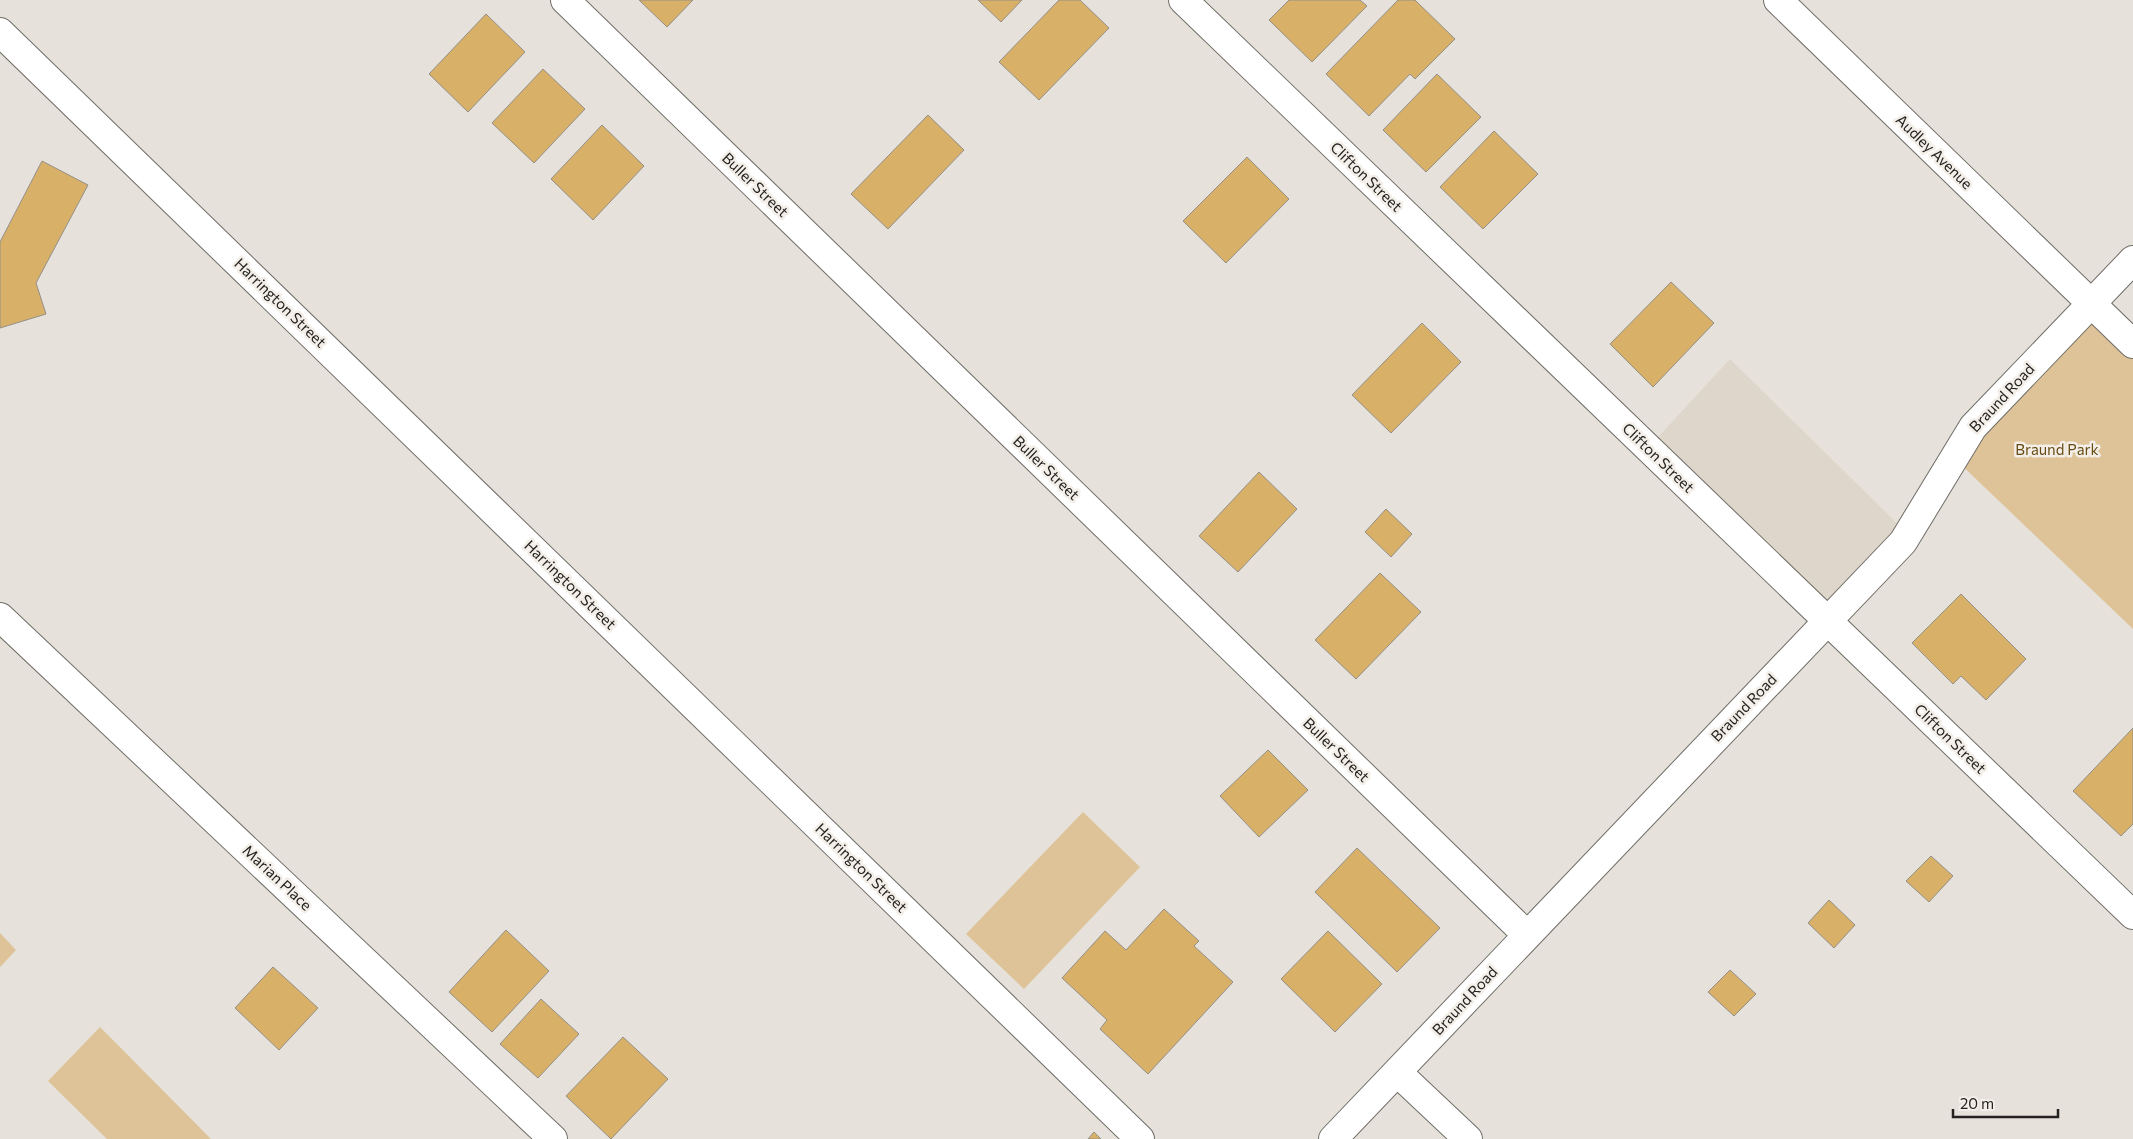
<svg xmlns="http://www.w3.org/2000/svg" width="2133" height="1139" font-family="Commissioner,sans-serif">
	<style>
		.built { fill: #ded6ca }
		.green { fill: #ddc397 }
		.building { fill: #d9b067; stroke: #938f89 }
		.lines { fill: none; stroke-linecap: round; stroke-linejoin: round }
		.street-casing { stroke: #706d67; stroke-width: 30 }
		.street { stroke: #fff; stroke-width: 28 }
		.labels { text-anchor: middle; stroke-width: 5; stroke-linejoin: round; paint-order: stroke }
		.street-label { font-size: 15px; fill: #232220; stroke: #f3efe8 }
		.park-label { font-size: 15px; fill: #674b13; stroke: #f3efe8 }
	</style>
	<rect width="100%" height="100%" fill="#e6e2db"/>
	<!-- built -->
	<path class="built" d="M1730,359L1908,534L1827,621L1648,448Z"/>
	<!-- green -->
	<path class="green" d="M2091,304L2133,344V629L1954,458Z
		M1083,812L1140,867L1024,989L966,934Z
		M0,933L16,950L0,967Z
		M100,1027L211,1139H107L48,1081Z"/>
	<!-- building -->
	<path class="building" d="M639,0H693L667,27Z
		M978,0H1022L1001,22Z
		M1059,0H1080L1109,28L1039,100L999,62Z
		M1289,0H1360L1367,6L1312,62L1269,20Z
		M1398,0H1415L1455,39L1415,79L1410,74L1369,116L1326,74Z
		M486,14L525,52L468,112L429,74Z
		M543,69L585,109L534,163L492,123Z
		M1437,74L1481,117L1426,172L1383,130Z
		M928,115L964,150L888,229L851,194Z
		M602,125L644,166L593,220L551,179Z
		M1494,131L1538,174L1483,229L1440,187Z
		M1247,157L1289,199L1226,263L1183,221Z
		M42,161L88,185L36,283L46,314L0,328V242Z
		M1671,282L1714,323L1653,387L1610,344Z
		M1422,323L1461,362L1391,433L1352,395Z
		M1259,472L1297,509L1238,572L1199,536Z
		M1386,509L1412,534L1391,557L1365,532Z
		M1380,573L1421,612L1356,679L1315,640Z
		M1961,594L2026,659L1986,700L1961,676L1953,684L1912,643Z
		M2133,728V824L2121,836L2073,791Z
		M1268,750L1308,790L1259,837L1220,796Z
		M1357,848L1440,928L1397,972L1315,892Z
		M1931,856L1953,876L1929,902L1906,881Z
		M1829,900L1855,925L1834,948L1808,923Z
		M1164,909L1199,941L1194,946L1233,982L1148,1074L1100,1029L1107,1020L1062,978L1105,931L1126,950Z
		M506,930L549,971L492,1032L449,992Z
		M1328,931L1382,984L1335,1032L1281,979Z
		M273,967L318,1008L279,1050L235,1008Z
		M1730,970L1756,994L1734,1016L1708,992Z
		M541,999L579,1034L538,1078L500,1044Z
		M623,1037L668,1079L611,1139L566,1096Z
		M1094,1132L1101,1139H1088Z"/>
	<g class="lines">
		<!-- street casing -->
		<g class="street-casing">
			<path id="street" d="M565,0L1527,935
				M1183,0L2133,915
				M1778,0L2133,344
				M0,32L1140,1139
				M0,617L553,1139
				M1398,1073L1468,1139
				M1333,1139L1903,542L1973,427L2133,260"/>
		</g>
		<!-- street -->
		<use href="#street" class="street"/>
	</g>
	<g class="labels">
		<!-- street labels -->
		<g class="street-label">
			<text transform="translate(1934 152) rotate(44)" y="5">Audley Avenue</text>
			<text transform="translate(1366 177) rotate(44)" y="5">Clifton Street</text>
			<text transform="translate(755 185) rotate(44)" y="5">Buller Street</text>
			<text transform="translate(280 303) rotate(44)" y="5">Harrington Street</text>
			<text transform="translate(2002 398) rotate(-47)" y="5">Braund Road</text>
			<text transform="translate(1658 458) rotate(44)" y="5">Clifton Street</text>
			<text transform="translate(1046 468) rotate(44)" y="5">Buller Street</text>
			<text transform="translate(570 585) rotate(44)" y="5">Harrington Street</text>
			<text transform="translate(1744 708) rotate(-46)" y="5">Braund Road</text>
			<text transform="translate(1950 739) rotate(44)" y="5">Clifton Street</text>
			<text transform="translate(1336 750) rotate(44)" y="5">Buller Street</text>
			<text transform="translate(861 868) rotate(44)" y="5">Harrington Street</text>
			<text transform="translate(277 878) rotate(43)" y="5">Marian Place</text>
			<text transform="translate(1465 1001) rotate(-47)" y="5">Braund Road</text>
		</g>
		<!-- park labels -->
		<g class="park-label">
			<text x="2057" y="455">Braund Park</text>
		</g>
	</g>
	<!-- scale -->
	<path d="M1953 1109v8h105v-8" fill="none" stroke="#232220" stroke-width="2.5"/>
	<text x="1960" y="1109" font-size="15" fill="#232220" stroke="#f3efe8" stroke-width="4" paint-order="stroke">20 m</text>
</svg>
